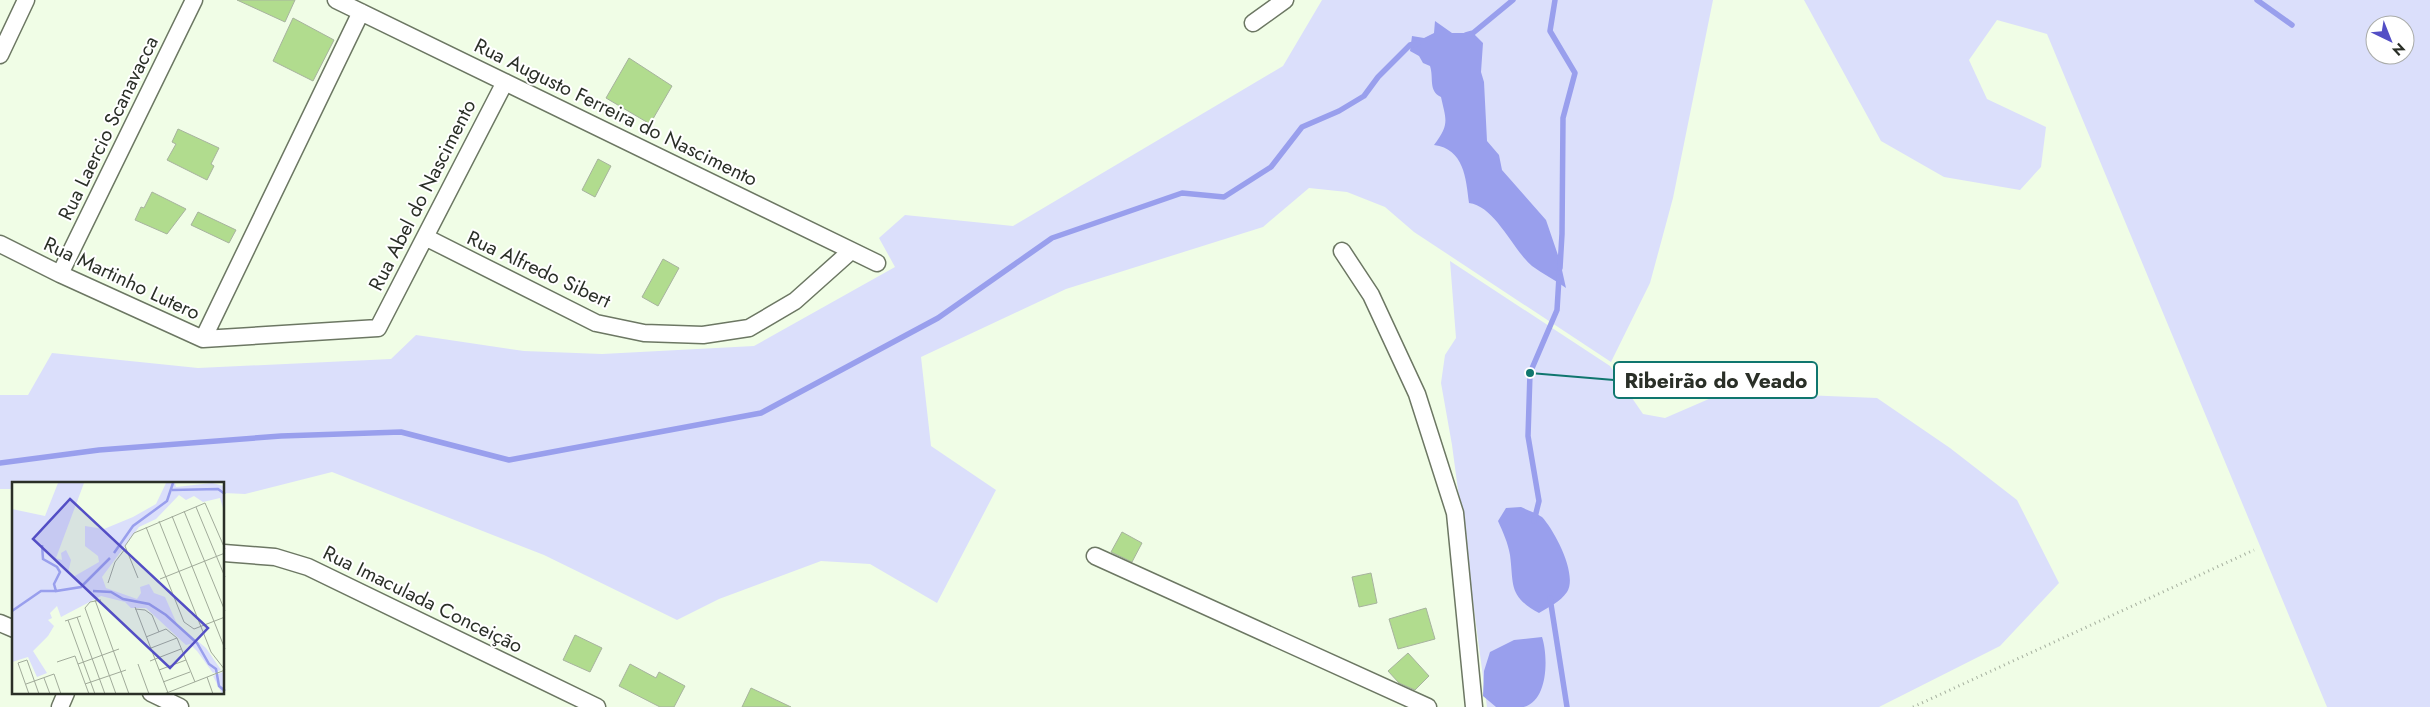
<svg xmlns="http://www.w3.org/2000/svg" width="2430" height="707" font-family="Jost,sans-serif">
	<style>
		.green { fill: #dbdffb; fill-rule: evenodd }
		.water { fill: #999fed }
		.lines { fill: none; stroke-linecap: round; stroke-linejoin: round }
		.stream { stroke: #999fed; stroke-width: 5.5 }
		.building { fill: #b1dc8e; stroke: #a7b39e }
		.street-casing { stroke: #6c7763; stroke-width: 19 }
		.path { stroke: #a5af9e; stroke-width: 3; stroke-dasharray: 1 4; stroke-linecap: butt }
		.street { stroke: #fff; stroke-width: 16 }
		.labels { text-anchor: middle; stroke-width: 4; stroke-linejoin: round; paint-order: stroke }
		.street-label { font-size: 20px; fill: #2a2f27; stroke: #fff }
		.inset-river { fill: none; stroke: #999fed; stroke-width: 2.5 }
		.inset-road { fill: none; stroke: #a1ab9a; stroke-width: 1 }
		.view { fill: #534ec5; fill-opacity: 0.15; stroke: #534ec5; stroke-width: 2.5 }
		.inset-edge { fill: none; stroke: #2a2f27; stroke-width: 2.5 }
		.leader { fill: none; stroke: #0f766e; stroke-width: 2 }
		.callout-dot { fill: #0f766e; stroke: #fff; stroke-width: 2 }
		.callout { fill: #fff; stroke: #0f766e; stroke-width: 2 }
		.callout-label { font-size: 21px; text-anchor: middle; font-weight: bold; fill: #2a2f27 }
	</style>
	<rect width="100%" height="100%" fill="#f0fde6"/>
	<!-- green -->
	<path class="green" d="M1322,0H1713L1673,198L1650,283L1611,362L1414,232L1385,207L1347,192L1309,188L1263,227L1066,289L921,357L931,446L996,490L937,603L870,564L821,561L719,599L677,620L544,555L332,472L245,494L224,493V483H14V489H0V395H28L52,353L198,368L391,359L416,335L524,351L602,354L754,346L895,267L879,238L905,215L1013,226L1283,66Z
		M1804,0H2430V707H2327L2047,34L1997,20L1969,60L1987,99L2046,127L2041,167L2020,190L1944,177L1881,141ZM2375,25H2405V55H2375Z
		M1450,261L1610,366L1643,414L1665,418L1725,392L1877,398L1950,448L2017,500L2059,583L2000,646L1879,707H1487L1452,445L1441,383L1445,355L1456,338Z"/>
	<!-- water -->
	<path class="water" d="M1435,21L1452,33H1473L1483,43L1481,72L1484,82L1487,141L1499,155L1502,170L1546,220L1560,261L1566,288C1555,280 1543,274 1532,266C1513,250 1495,206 1469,203C1466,178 1464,149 1434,145C1450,124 1446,120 1441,97C1428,91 1434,78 1430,66L1423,63L1419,56L1410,51L1412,36L1424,38L1434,33Z
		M1521,507C1527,510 1537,513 1542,517C1555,531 1578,575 1567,592C1560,602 1549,607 1539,613C1508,596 1514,585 1510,555C1508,543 1503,532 1498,521L1506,508Z
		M1542,637C1548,655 1549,700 1524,707C1516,707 1505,707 1496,707L1483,696L1484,671L1490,652L1514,640Z"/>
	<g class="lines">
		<!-- stream -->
		<path class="stream" d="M1555,0L1550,31L1575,73L1563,118L1562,234L1560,268
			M2257,0L2292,25
			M1466,35L1473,33L1513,0
			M0,463L99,450L281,436L401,432L509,460L761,413L938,318L1052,238L1182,193L1224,197L1271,167L1302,127L1339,111L1364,96L1378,77L1410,45L1418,43
			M1534,521L1539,501L1528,436L1530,373L1557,310L1559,277
			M1550,598L1567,707"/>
	</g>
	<!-- building -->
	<path class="building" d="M237,0H295L285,22Z
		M293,18L334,40L313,81L273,61Z
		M629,58L672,86L650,124L606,98Z
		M178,129L219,148L211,164L214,166L207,180L167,160L176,144L172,142Z
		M598,159L611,166L595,197L582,190Z
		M152,192L186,209L167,234L135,220L141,207L144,208Z
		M198,212L236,230L229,243L191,225Z
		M663,259L679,268L658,306L642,297Z
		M1122,532L1142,543L1132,562L1111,552Z
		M1371,573L1377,603L1359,607L1352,577Z
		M1426,608L1435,639L1398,649L1389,619Z
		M575,635L602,648L590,672L563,660Z
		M1408,653L1429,676L1415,690L1399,683L1388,671Z
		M630,664L656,678L659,672L685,686L674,707H660L619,686Z
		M751,688L791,707H742Z"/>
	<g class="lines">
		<!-- street casing -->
		<g class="street-casing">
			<path id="street" d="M336,0L877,263
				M1253,23L1285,0
				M0,55L26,0
				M425,237L596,323L644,333L703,335L749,328L795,301L851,251
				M0,244L60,274L203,339L378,328L505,82
				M1342,251L1371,295L1417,394L1455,513L1474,707
				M60,274L194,0
				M203,339L361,12
				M224,553L275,557L308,567L597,707
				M1095,556L1428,707
				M0,623L14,629
				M151,693L180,707
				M60,707L66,693"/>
		</g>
		<!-- path -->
		<path class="path" d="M1913,707L2254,550"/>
		<!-- street -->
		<use href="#street" class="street"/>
	</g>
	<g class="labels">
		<!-- street labels -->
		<g class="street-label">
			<text transform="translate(616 112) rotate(26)" y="7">Rua Augusto Ferreira do Nascimento</text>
			<text transform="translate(108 128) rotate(-64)" y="7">Rua Laercio Scanavacca</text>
			<text transform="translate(422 195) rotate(-63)" y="7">Rua Abel do Nascimento</text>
			<text transform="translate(539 269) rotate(25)" y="7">Rua Alfredo Sibert</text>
			<text transform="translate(122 278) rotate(25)" y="7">Rua Martinho Lutero</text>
			<text transform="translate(423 599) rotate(26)" y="7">Rua Imaculada Conceição</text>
		</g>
	</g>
	<!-- overview -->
	<g transform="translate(12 482)">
		<rect width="212" height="212" fill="#f0fde6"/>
		<path d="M46,1H72L44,76L50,78L49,71L54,68L59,78L56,91L61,95L87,80L86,74L73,64V44L92,47L121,35L144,22L154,1H163L164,5L200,1L212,4L211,26L208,16L191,20L182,14L174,18L167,13L144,37L127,45L90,95L94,106L125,117L129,111L128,105L137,102L142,111L153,115L165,142L194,166L209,188L201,191L185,169L178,162L174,163L134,126H119L113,120L89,114L49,135L45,124L38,131L40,136L36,138L42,144L36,154L21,169L35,191L25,195L16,175L0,180V27L33,34ZM211,190L212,212H210L201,194Z" fill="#dbdffb"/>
		<path class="inset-river" d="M160,8L206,7L213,12M30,63L31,77L45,85L48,90L42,102L44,109L69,105L98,76M102,71L121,44L155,19L161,1M81,109L99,110L111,117L137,122L154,133L185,161L197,182L204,187L207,204L213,209M0,129L29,109H44"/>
		<path class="inset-road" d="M184,25L213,95M172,29L213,129M160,34L213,167M147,39L199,170L213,188M134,45L172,140L182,147L213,135M126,96L113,64L122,51L193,21L213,67M148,97L213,71M96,101L103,80L113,67M83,118L117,212M89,118L78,120L73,126L104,212M123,125L156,211M123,127L133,128L140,133L147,150M65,135L93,212M56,138L83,212M53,139L69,134M134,155L154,147L165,156L183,200M139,166L165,156M138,179L169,167M45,180L63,174L77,212M66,182L107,167M126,182L137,212M147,188L174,178M195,195L201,212M32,196L38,212M151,200L178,190M14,202L42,192L49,212M73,202L114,188M17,212L6,181L15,178L27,212M152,212L213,188"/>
		<path class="view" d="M58,17L196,146L158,186L21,57Z"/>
		<rect width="212" height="212" class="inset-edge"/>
	</g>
	<!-- callouts -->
	<path class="leader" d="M1530 373L1614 380"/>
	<circle class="callout-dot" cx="1530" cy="373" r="5"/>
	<rect class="callout" x="1614" y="362" width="203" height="36" rx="5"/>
	<g class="callout-label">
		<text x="1716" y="388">Ribeirão do Veado</text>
	</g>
	<!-- north arrow -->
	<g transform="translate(2390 40) rotate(137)"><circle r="24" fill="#ffffff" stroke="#aaaca9"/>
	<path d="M0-4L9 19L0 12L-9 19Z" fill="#534ec5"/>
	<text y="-8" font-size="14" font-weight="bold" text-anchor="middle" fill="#2a2f27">N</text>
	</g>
</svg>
